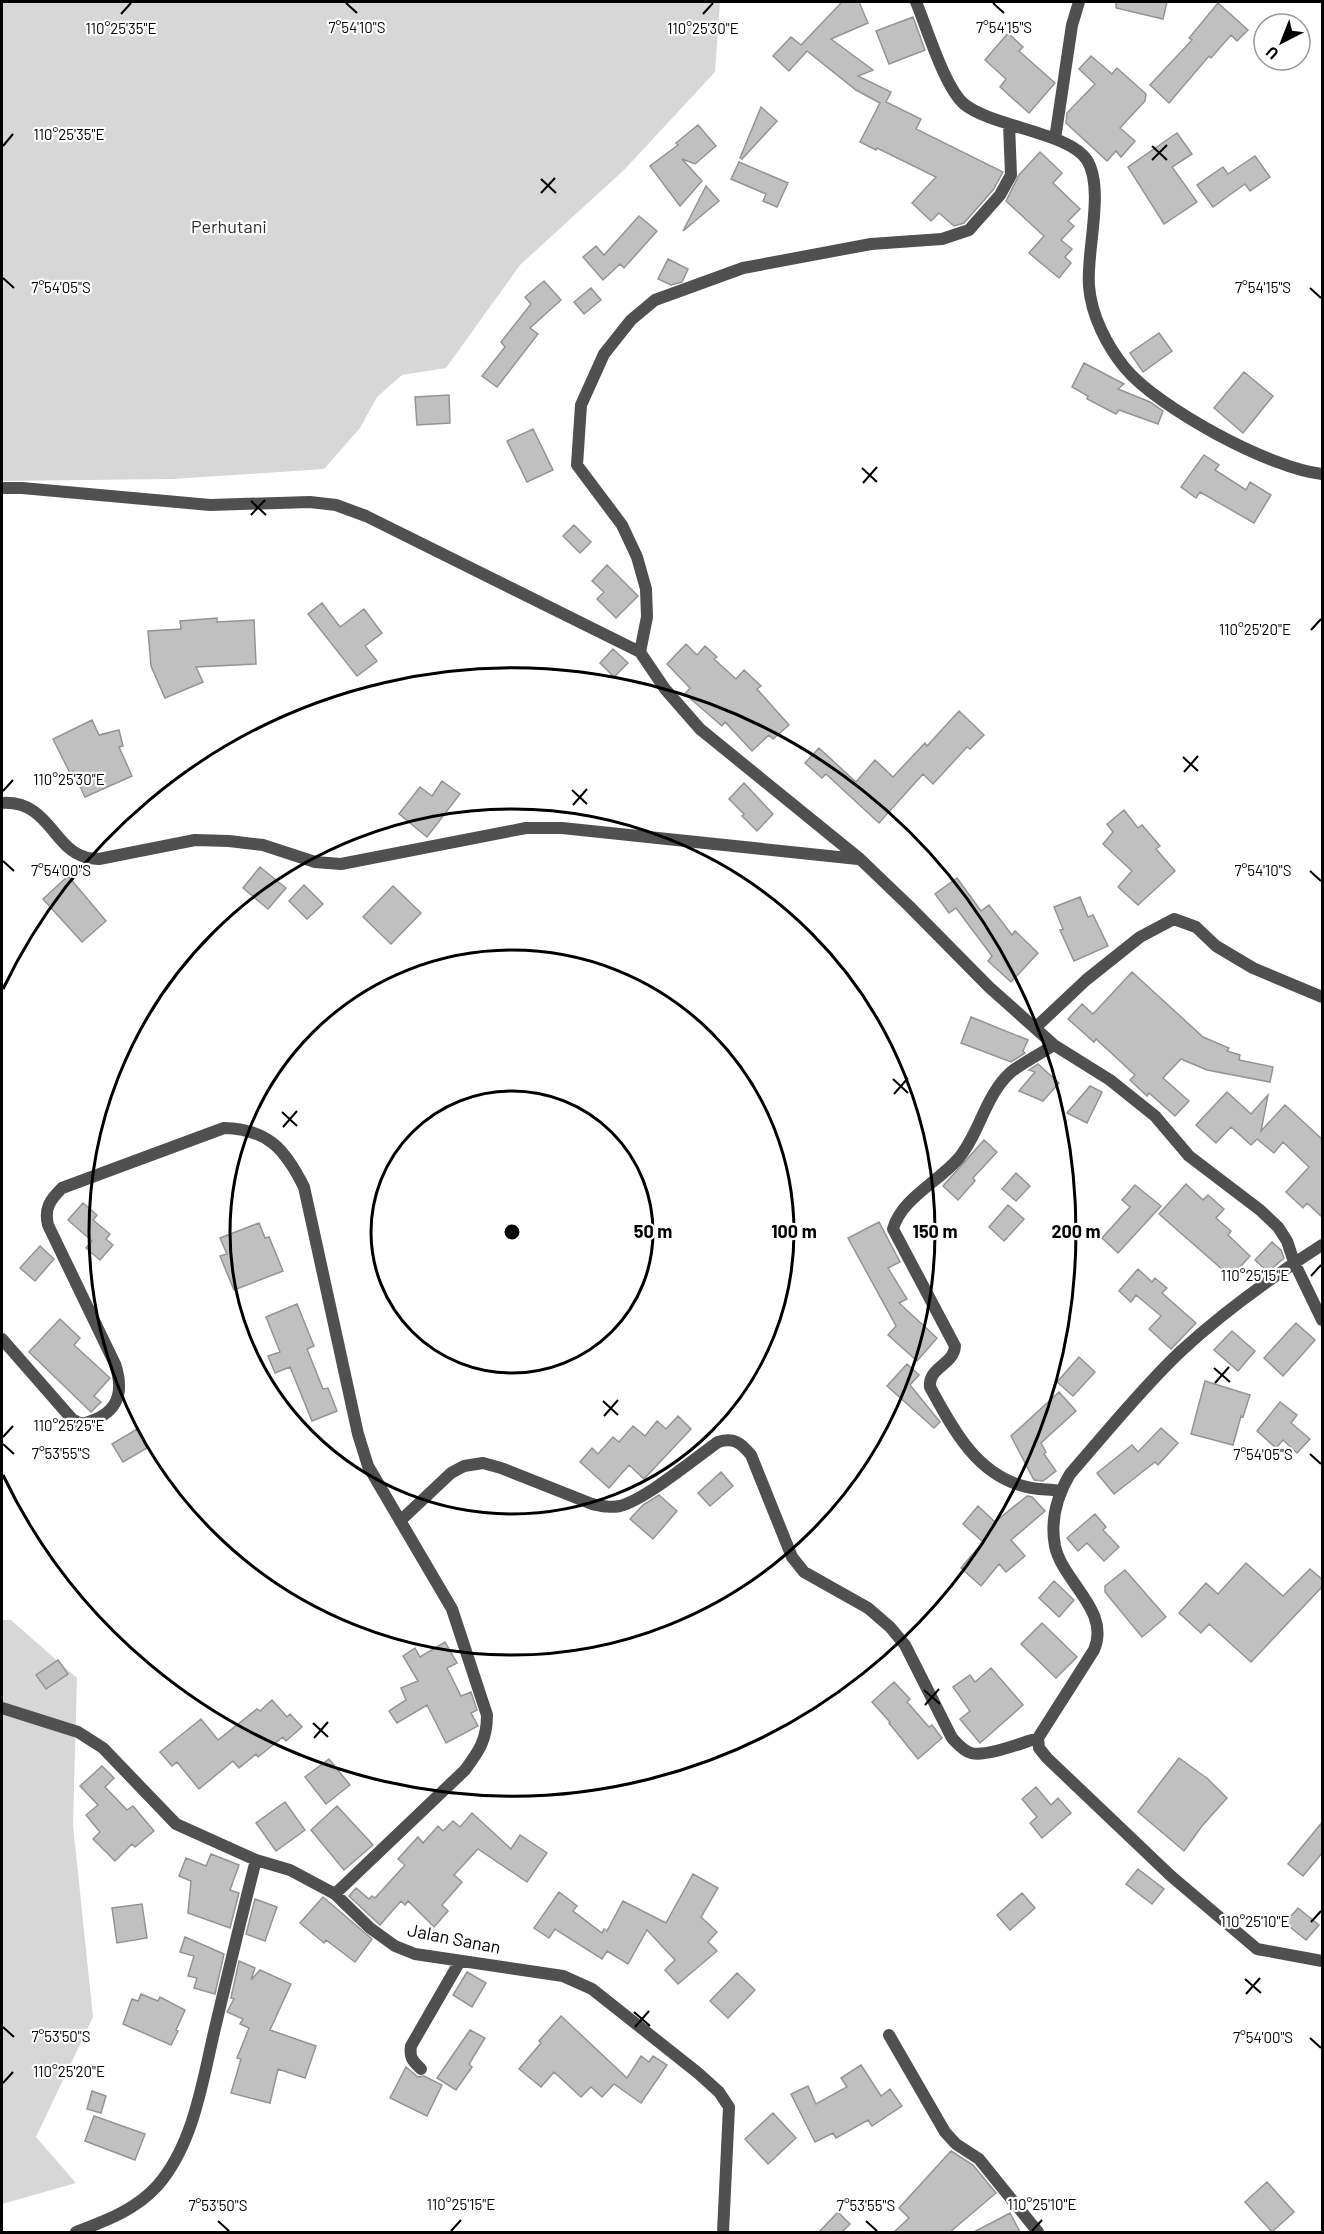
<svg xmlns="http://www.w3.org/2000/svg" width="1324" height="2234" font-family="Barlow,sans-serif">
	<style>
		.green { fill: #d7d7d7 }
		.building { fill: #c0c0c0; stroke: #949494; stroke-width: 1.5 }
		.lines { fill: none; stroke-linecap: round; stroke-linejoin: round }
		.minor { stroke: #505050; stroke-width: 12 }
		.ticks { fill: none; stroke: #000; stroke-width: 2 }
		.ring { fill: none; stroke: #000; stroke-width: 3 }
		.labels { text-anchor: middle; stroke-width: 4.5; stroke-linejoin: round; paint-order: stroke }
		.park-label { font-size: 18px; fill: #2e2e2e; stroke: #fff }
		.street-label { font-size: 18px; fill: #000; stroke: #fff }
		.ticks-label { font-size: 15px; text-anchor: middle; fill: #000; stroke: #fff; stroke-width: 4.5; stroke-linejoin: round; paint-order: stroke }
		.centre { fill: #000; stroke: #fff; stroke-width: 3 }
		.ring-label { font-size: 18px; text-anchor: middle; font-weight: bold; fill: #000; stroke: #fff; stroke-width: 4.5; stroke-linejoin: round; paint-order: stroke }
	</style>
	<rect width="100%" height="100%" fill="#fff"/>
	<!-- green -->
	<path class="green" d="M2,2H720L715,72L624,170L520,265L446,368L402,375L377,397L360,428L324,469L173,479L2,481Z
		M2,1620H11L77,1678L73,1825L93,2017L36,2137L76,2183L2,2204Z"/>
	<!-- building -->
	<path class="building" d="M842,2H859L868,23L831,39L873,70L858,76L891,92L886,102L921,119L916,129L1003,172L993,190L964,223L954,226L939,213L931,221L912,203L936,177L877,148L876,150L860,142L880,103L856,90L807,51L789,71L773,56L791,37L801,45Z
		M1116,2H1167L1163,19L1116,8Z
		M1218,3L1248,30L1237,41L1231,35L1211,58L1209,56L1169,103L1150,85L1192,40L1189,38Z
		M913,17L925,50L889,64L876,31Z
		M1008,33L1023,47L1019,51L1055,83L1029,113L1000,87L1006,79L985,60Z
		M1091,56L1112,74L1117,68L1146,94L1145,101L1120,128L1135,141L1121,157L1116,151L1107,161L1066,123L1067,113L1095,84L1079,69Z
		M761,107L777,121L742,159L740,158Z
		M698,125L716,146L695,164L682,159L702,181L680,206L650,166L678,145L676,143Z
		M1177,133L1192,154L1172,167L1197,202L1164,224L1128,167Z
		M1040,152L1062,173L1053,183L1080,209L1068,221L1074,226L1061,240L1072,249L1065,257L1071,263L1059,278L1029,253L1044,236L1006,201L1019,175Z
		M1255,156L1270,177L1250,191L1245,184L1213,207L1197,185L1223,167L1228,174Z
		M739,162L788,183L777,207L763,201L766,194L731,179Z
		M706,186L719,201L683,231Z
		M639,216L657,231L624,268L620,264L603,280L583,257L596,246L604,255Z
		M668,259L688,269L682,282L671,285L658,279Z
		M544,281L561,300L530,328L538,334L497,387L482,376L505,347L501,342L531,304L525,297Z
		M591,288L601,300L584,314L574,302Z
		M1159,333L1172,351L1143,372L1130,353Z
		M1084,363L1124,384L1118,389L1150,402L1163,411L1158,424L1119,410L1116,414L1087,399L1088,396L1072,387Z
		M1244,372L1273,396L1243,433L1214,408Z
		M449,395L450,423L417,425L415,397Z
		M533,429L553,470L527,482L507,441Z
		M1204,455L1219,465L1215,470L1246,490L1250,482L1271,495L1254,523L1200,492L1196,498L1181,487Z
		M574,525L591,542L580,553L563,536Z
		M607,565L638,596L616,618L597,599L604,592L592,581Z
		M322,603L340,627L364,609L382,633L365,646L377,661L357,676L308,614Z
		M217,618V622L254,620L256,664L196,667L203,682L165,698L151,666L148,631L181,629L180,621Z
		M686,644L697,655L705,646L717,657L714,659L736,679L744,670L761,686L757,689L789,725L773,739L769,735L752,751L725,722L722,726L685,694L690,688L667,664Z
		M613,649L628,663L614,677L600,663Z
		M959,711L984,735L970,749L967,747L933,784L923,774L879,823L826,774L822,778L805,763L819,748L856,782L875,760L893,777L925,743L927,746Z
		M92,720L99,735L119,730L123,746L119,747L132,776L85,797L73,771L70,773L53,739Z
		M442,781L460,794L427,837L399,814L420,787L432,796Z
		M744,783L773,814L757,831L742,816L744,814L729,799Z
		M1124,810L1138,828L1142,825L1160,846L1156,849L1175,871L1138,905L1118,887L1132,871L1103,844L1113,832L1107,824Z
		M260,867L286,888L268,909L243,888Z
		M68,876L106,921L82,942L43,899Z
		M957,878L981,911L989,905L1012,935L1015,931L1038,953L1011,982L988,961L992,956L956,908L949,913L935,894Z
		M304,885L323,904L307,919L289,901Z
		M393,886L421,913L391,944L363,917Z
		M1080,897L1088,917L1093,915L1108,946L1074,961L1060,930L1063,929L1054,907Z
		M1132,972L1203,1037L1229,1048L1227,1051L1240,1055L1239,1060L1273,1067L1270,1082L1207,1070L1181,1059L1163,1078L1189,1101L1175,1116L1149,1093L1147,1096L1130,1080L1135,1075L1096,1039L1094,1042L1068,1019L1082,1004L1093,1014Z
		M971,1017L1028,1040L1023,1051L1025,1053L1011,1062L961,1043Z
		M1038,1064L1059,1083L1043,1101L1019,1091L1035,1072L1029,1070Z
		M1090,1086L1102,1092L1087,1123L1067,1113Z
		M1227,1092L1251,1114L1268,1095L1261,1131L1285,1105L1323,1140V1218L1307,1203L1303,1208L1286,1192L1309,1167L1283,1142L1274,1153L1257,1139L1251,1145L1231,1127L1216,1143L1196,1125Z
		M984,1140L997,1152L973,1178L975,1181L958,1200L943,1186Z
		M1016,1173L1030,1186L1016,1201L1002,1189Z
		M1186,1184L1203,1200L1208,1195L1224,1209L1216,1218L1231,1231L1228,1235L1250,1256L1231,1277L1159,1214Z
		M1135,1185L1161,1206L1118,1253L1102,1238L1130,1207L1122,1200Z
		M83,1203L97,1215L93,1220L110,1234L106,1239L113,1245L100,1260L86,1248L92,1241L68,1220Z
		M1008,1205L1024,1219L1004,1241L989,1227Z
		M879,1222L900,1262L888,1268L907,1299L899,1303L937,1338L917,1361L888,1335L896,1326L848,1238Z
		M259,1223L265,1238L269,1237L283,1271L234,1290L220,1256L227,1254L220,1238Z
		M1272,1242L1281,1250L1284,1258L1268,1272L1255,1260Z
		M40,1246L54,1259L35,1281L20,1268Z
		M1138,1269L1152,1282L1155,1278L1167,1288L1162,1293L1196,1323L1171,1349L1149,1329L1161,1316L1136,1295L1131,1302L1119,1291Z
		M297,1304L314,1346L307,1349L323,1389L328,1388L337,1411L312,1421L290,1367L275,1373L268,1356L280,1352L266,1317Z
		M60,1319L80,1338L74,1345L110,1378L94,1396L101,1402L91,1412L29,1352Z
		M1296,1323L1315,1340L1283,1376L1264,1358Z
		M1232,1331L1255,1351L1238,1371L1214,1350Z
		M1079,1357L1095,1372L1073,1396L1057,1382Z
		M907,1364L919,1375L910,1385L940,1422L934,1428L887,1386Z
		M1205,1381L1250,1395L1243,1417L1241,1416L1233,1445L1191,1434Z
		M1059,1392L1076,1411L1041,1443L1046,1452L1044,1454L1056,1471L1043,1481L1034,1480L1011,1436Z
		M1280,1402L1297,1415L1291,1423L1310,1439L1297,1453L1283,1440L1276,1448L1257,1431Z
		M678,1416L691,1429L644,1479L629,1465L609,1488L580,1462L592,1448L598,1454L613,1437L619,1442L633,1426L645,1436L657,1421L666,1429Z
		M1161,1428L1178,1443L1158,1465L1155,1462L1114,1494L1097,1473L1132,1445L1138,1452Z
		M137,1429L147,1448L123,1462L112,1444Z
		M721,1472L733,1486L710,1506L698,1493Z
		M659,1495L677,1511L653,1539L630,1519L643,1505Z
		M1027,1496L1032,1497L1045,1511L1011,1540L1025,1556L1006,1572L999,1564L981,1586L961,1568L983,1542L963,1524L978,1506L995,1522Z
		M1095,1514L1106,1527L1103,1530L1119,1547L1104,1561L1087,1543L1078,1551L1067,1538Z
		M1246,1563L1283,1596L1310,1569L1323,1580V1586L1251,1662L1209,1624L1201,1633L1179,1613L1206,1583L1218,1594Z
		M1125,1570L1166,1617L1142,1637L1105,1592V1586Z
		M1054,1581L1074,1600L1059,1617L1039,1598Z
		M1042,1623L1077,1657L1056,1678L1021,1644Z
		M445,1642L457,1663L447,1668L461,1696L471,1692L477,1710L471,1713L478,1726L446,1743L427,1705L397,1723L389,1711L406,1700L401,1688L418,1681L403,1656L415,1648L420,1657Z
		M58,1660L68,1674L46,1689L36,1675Z
		M991,1668L1023,1705L980,1743L960,1719L970,1711L953,1687L970,1675L975,1682Z
		M894,1682L910,1699L907,1702L929,1727L932,1725L942,1738L918,1759L889,1723L890,1722L872,1702Z
		M272,1700L287,1717L290,1714L302,1727L286,1741L283,1737L258,1757L256,1754L239,1768L233,1761L199,1789L177,1762L172,1766L160,1752L201,1719L218,1740L257,1709L260,1711Z
		M1179,1758L1208,1779L1227,1798L1202,1826L1184,1851L1138,1812Z
		M329,1759L350,1785L326,1804L305,1777Z
		M102,1766L114,1778L105,1787L127,1810L133,1806L154,1831L135,1847L132,1844L115,1861L93,1839L100,1832L86,1815L98,1805L80,1786Z
		M1036,1787L1051,1805L1058,1798L1071,1813L1042,1838L1030,1823L1037,1817L1022,1799Z
		M285,1802L305,1830L276,1851L256,1823Z
		M337,1806L373,1845L344,1870L311,1830Z
		M472,1813L511,1849L520,1835L547,1853L527,1882L478,1849L454,1875L462,1882L442,1905L448,1911L434,1927L408,1901L405,1905L401,1901L380,1925L349,1896L356,1888L369,1899L372,1896L375,1898L405,1865L398,1859L418,1837L423,1843L438,1826L443,1831L453,1821L460,1827Z
		M1323,1821V1852L1303,1876L1288,1864Z
		M211,1854L239,1865L230,1890L239,1893L230,1928L188,1913L191,1881L179,1876L186,1858L206,1866Z
		M1138,1869L1164,1889L1152,1904L1126,1884Z
		M693,1874L718,1888L701,1917L717,1932L708,1942L717,1951L678,1984L665,1970L675,1960L647,1930L628,1964L607,1951L602,1959L555,1929L549,1938L534,1928L559,1892L577,1906L573,1911L602,1933L604,1929L607,1931L623,1901L666,1923Z
		M1022,1893L1035,1908L1010,1930L997,1915Z
		M323,1897L372,1939L355,1962L326,1940L324,1943L300,1923Z
		M255,1899L277,1907L265,1941L246,1934Z
		M142,1904L147,1938L117,1943L112,1908Z
		M1298,1908L1319,1925L1306,1940L1285,1923Z
		M185,1937L224,1954L215,1994L194,1988L197,1978L188,1976L194,1956L180,1952Z
		M239,1961L255,1968L251,1980L260,1970L291,1984L270,2030L316,2046L305,2078L278,2069L270,2103L231,2093L241,2059L237,2058L249,2028L240,2024L243,2019L227,2012L234,1999L231,1998Z
		M467,1972L486,1983L472,2007L453,1995Z
		M737,1973L755,1990L728,2018L710,2001Z
		M141,1994L158,2001L160,1997L185,2010L176,2030L178,2031L171,2045L123,2024L132,1999L138,2001Z
		M561,2016L627,2078L641,2056L649,2062L653,2056L667,2065L641,2103L614,2084L602,2097L591,2087L581,2097L554,2072L541,2087L519,2069L541,2043L539,2041Z
		M470,2030L485,2038L469,2064L472,2067L456,2090L437,2078Z
		M861,2065L881,2096L890,2089L902,2106L872,2126L868,2120L836,2138L833,2133L815,2142L791,2094L808,2086L816,2104L847,2087L841,2078Z
		M406,2067L418,2077L424,2076L442,2085L427,2116L390,2098Z
		M92,2091L106,2096L101,2113L87,2109Z
		M773,2113L796,2138L768,2164L745,2139Z
		M94,2116L145,2134L135,2160L85,2141Z
		M951,2151L973,2165L996,2193L950,2232H894L909,2218L899,2208Z
		M1267,2182L1294,2212L1272,2232L1245,2202Z
		M838,2212L850,2224L842,2232H819Z
		M1010,2213L1020,2232H974Z"/>
	<g class="lines">
		<!-- minor -->
		<path class="minor" d="M916,2C927,28 944,86 964,104C992,127 1069,132 1087,160C1105,189 1086,252 1089,286C1091,315 1107,346 1125,368C1158,408 1271,469 1322,474
			M1009,124L1011,175L1000,195L969,230L942,239L871,244L743,268L655,300L631,320L604,354L581,405L577,465L622,525L637,557L646,589L647,617L640,652L665,689L700,729L860,859L909,906L989,987L1054,1045L1110,1080L1155,1116L1189,1156L1260,1210L1278,1227L1287,1241L1294,1262L1322,1320
			M1055,139L1072,25L1079,2
			M2,488H22L210,505L310,502L336,505L366,516L640,652
			M2,803C48,800 53,848 85,857C89,859 94,858 99,859L195,840L229,841L263,845L315,862L341,864L526,828H562L858,859
			M1035,1028L1086,980L1140,937L1174,919L1196,927L1216,946L1253,968L1322,997
			M1054,1045C1040,1054 1024,1062 1011,1072C985,1095 980,1133 958,1159C938,1182 901,1199 893,1229L955,1346C954,1365 928,1367 930,1387C952,1427 975,1473 1023,1486C1035,1490 1048,1489 1060,1491
			M1322,1245C1275,1275 1222,1313 1180,1352C1142,1388 1105,1434 1070,1474C1057,1496 1050,1520 1055,1546C1063,1583 1111,1610 1094,1650L1038,1738L1039,1748L1047,1758L1171,1876L1257,1949L1322,1961
			M2,1339L72,1419L81,1424C115,1416 126,1397 115,1364L48,1225C44,1208 50,1200 62,1188L224,1128C268,1129 285,1149 304,1187L358,1434L368,1466L452,1609L487,1715C487,1740 479,1751 465,1770L335,1894
			M400,1521L451,1473L464,1466L483,1463L501,1468L592,1504C602,1506 610,1508 620,1506C646,1499 694,1459 718,1442C734,1437 741,1443 751,1455L792,1557L804,1572L868,1608L890,1627L905,1645L952,1738C957,1743 963,1751 971,1753C987,1757 1021,1743 1038,1738
			M2,1708L78,1732L103,1748L176,1824L256,1860L290,1870L335,1894L370,1928L395,1946L415,1954L563,1976L592,1989L698,2073L719,2092L729,2107L723,2232
			M889,2035L945,2132L956,2144L979,2159L1038,2232
			M421,2069C413,2061 409,2058 411,2046L460,1961
			M76,2232C105,2221 136,2210 158,2185C195,2142 203,2077 216,2024C229,1969 242,1914 256,1860"/>
	</g>
	<!-- ticks -->
	<path class="ticks" d="M346,3L357,13M993,3L1004,13M121,14L131,3M703,14L713,3M3,146L13,134M1152,146L1167,160M1152,160L1167,145M541,179L556,193M541,193L555,178M3,278L14,288M1310,288L1321,298M862,468L877,482M863,483L877,467M251,501L266,515M251,515L265,500M1311,630L1321,619M1183,757L1198,771M1184,772L1198,756M572,790L587,804M3,791L13,780M573,805L587,789M3,861L14,871M1310,871L1321,881M893,1079L908,1093M894,1094L908,1078M282,1112L297,1126M283,1127L297,1111M1311,1276L1321,1265M1214,1368L1230,1382M1215,1383L1229,1367M603,1401L618,1415M604,1416L618,1400M3,1437L13,1426M3,1444L14,1454M1310,1454L1321,1464M924,1690L940,1704M925,1705L939,1689M313,1723L328,1737M314,1738L328,1722M1311,1922L1321,1911M1245,1979L1261,1993M1246,1994L1260,1978M634,2012L650,2026M3,2027L14,2037M635,2027L649,2011M1310,2038L1321,2048M3,2083L13,2072M218,2221L229,2231M866,2221L877,2231M451,2231L461,2220M1032,2231L1042,2220"/>
	<!-- distance rings -->
	<g class="ring">
		<circle cx="512" cy="1232" r="141"/>
		<circle cx="512" cy="1232" r="282"/>
		<circle cx="512" cy="1232" r="423"/>
		<path d="M3 989A564 564 0 1 1 3 1475"/>
	</g>
	<g class="labels">
		<!-- park labels -->
		<g class="park-label">
			<text x="229" y="233">Perhutani</text>
		</g>
		<!-- street labels -->
		<g class="street-label">
			<text transform="translate(454 1939) rotate(11)" y="6">Jalan Sanan</text>
		</g>
	</g>
	<g class="ticks-label">
		<text x="1004" y="33">7°54'15"S</text>
		<text x="357" y="33">7°54'10"S</text>
		<text x="121" y="34">110°25'35"E</text>
		<text x="703" y="34">110°25'30"E</text>
		<text x="69" y="140">110°25'35"E</text>
		<text x="61" y="293">7°54'05"S</text>
		<text x="1263" y="293">7°54'15"S</text>
		<text x="1255" y="635">110°25'20"E</text>
		<text x="69" y="785">110°25'30"E</text>
		<text x="61" y="876">7°54'00"S</text>
		<text x="1263" y="876">7°54'10"S</text>
		<text x="1255" y="1281">110°25'15"E</text>
		<text x="69" y="1431">110°25'25"E</text>
		<text x="61" y="1459">7°53'55"S</text>
		<text x="1263" y="1460">7°54'05"S</text>
		<text x="1255" y="1927">110°25'10"E</text>
		<text x="61" y="2042">7°53'50"S</text>
		<text x="1263" y="2043">7°54'00"S</text>
		<text x="69" y="2077">110°25'20"E</text>
		<text x="461" y="2210">110°25'15"E</text>
		<text x="1042" y="2210">110°25'10"E</text>
		<text x="218" y="2211">7°53'50"S</text>
		<text x="866" y="2211">7°53'55"S</text>
	</g>
	<circle cx="512" cy="1232" r="9" class="centre"/>
	<g class="ring-label">
		<text x="653" y="1238">50 m</text>
		<text x="794" y="1238">100 m</text>
		<text x="935" y="1238">150 m</text>
		<text x="1076" y="1238">200 m</text>
	</g>
	<!-- border -->
	<rect width="1324" height="2234" fill="none" stroke="#000000" stroke-width="6"/>
	<!-- north arrow -->
	<g transform="translate(1282 42) rotate(222)"><circle r="28" fill="#ffffff" stroke="#999999" stroke-width="1.5"/>
	<path d="M0-4.5L10 22L0 15L-10 22Z" fill="#000000"/>
	<text y="-9" font-size="16" font-weight="bold" text-anchor="middle" fill="#000000">U</text>
	</g>
</svg>
